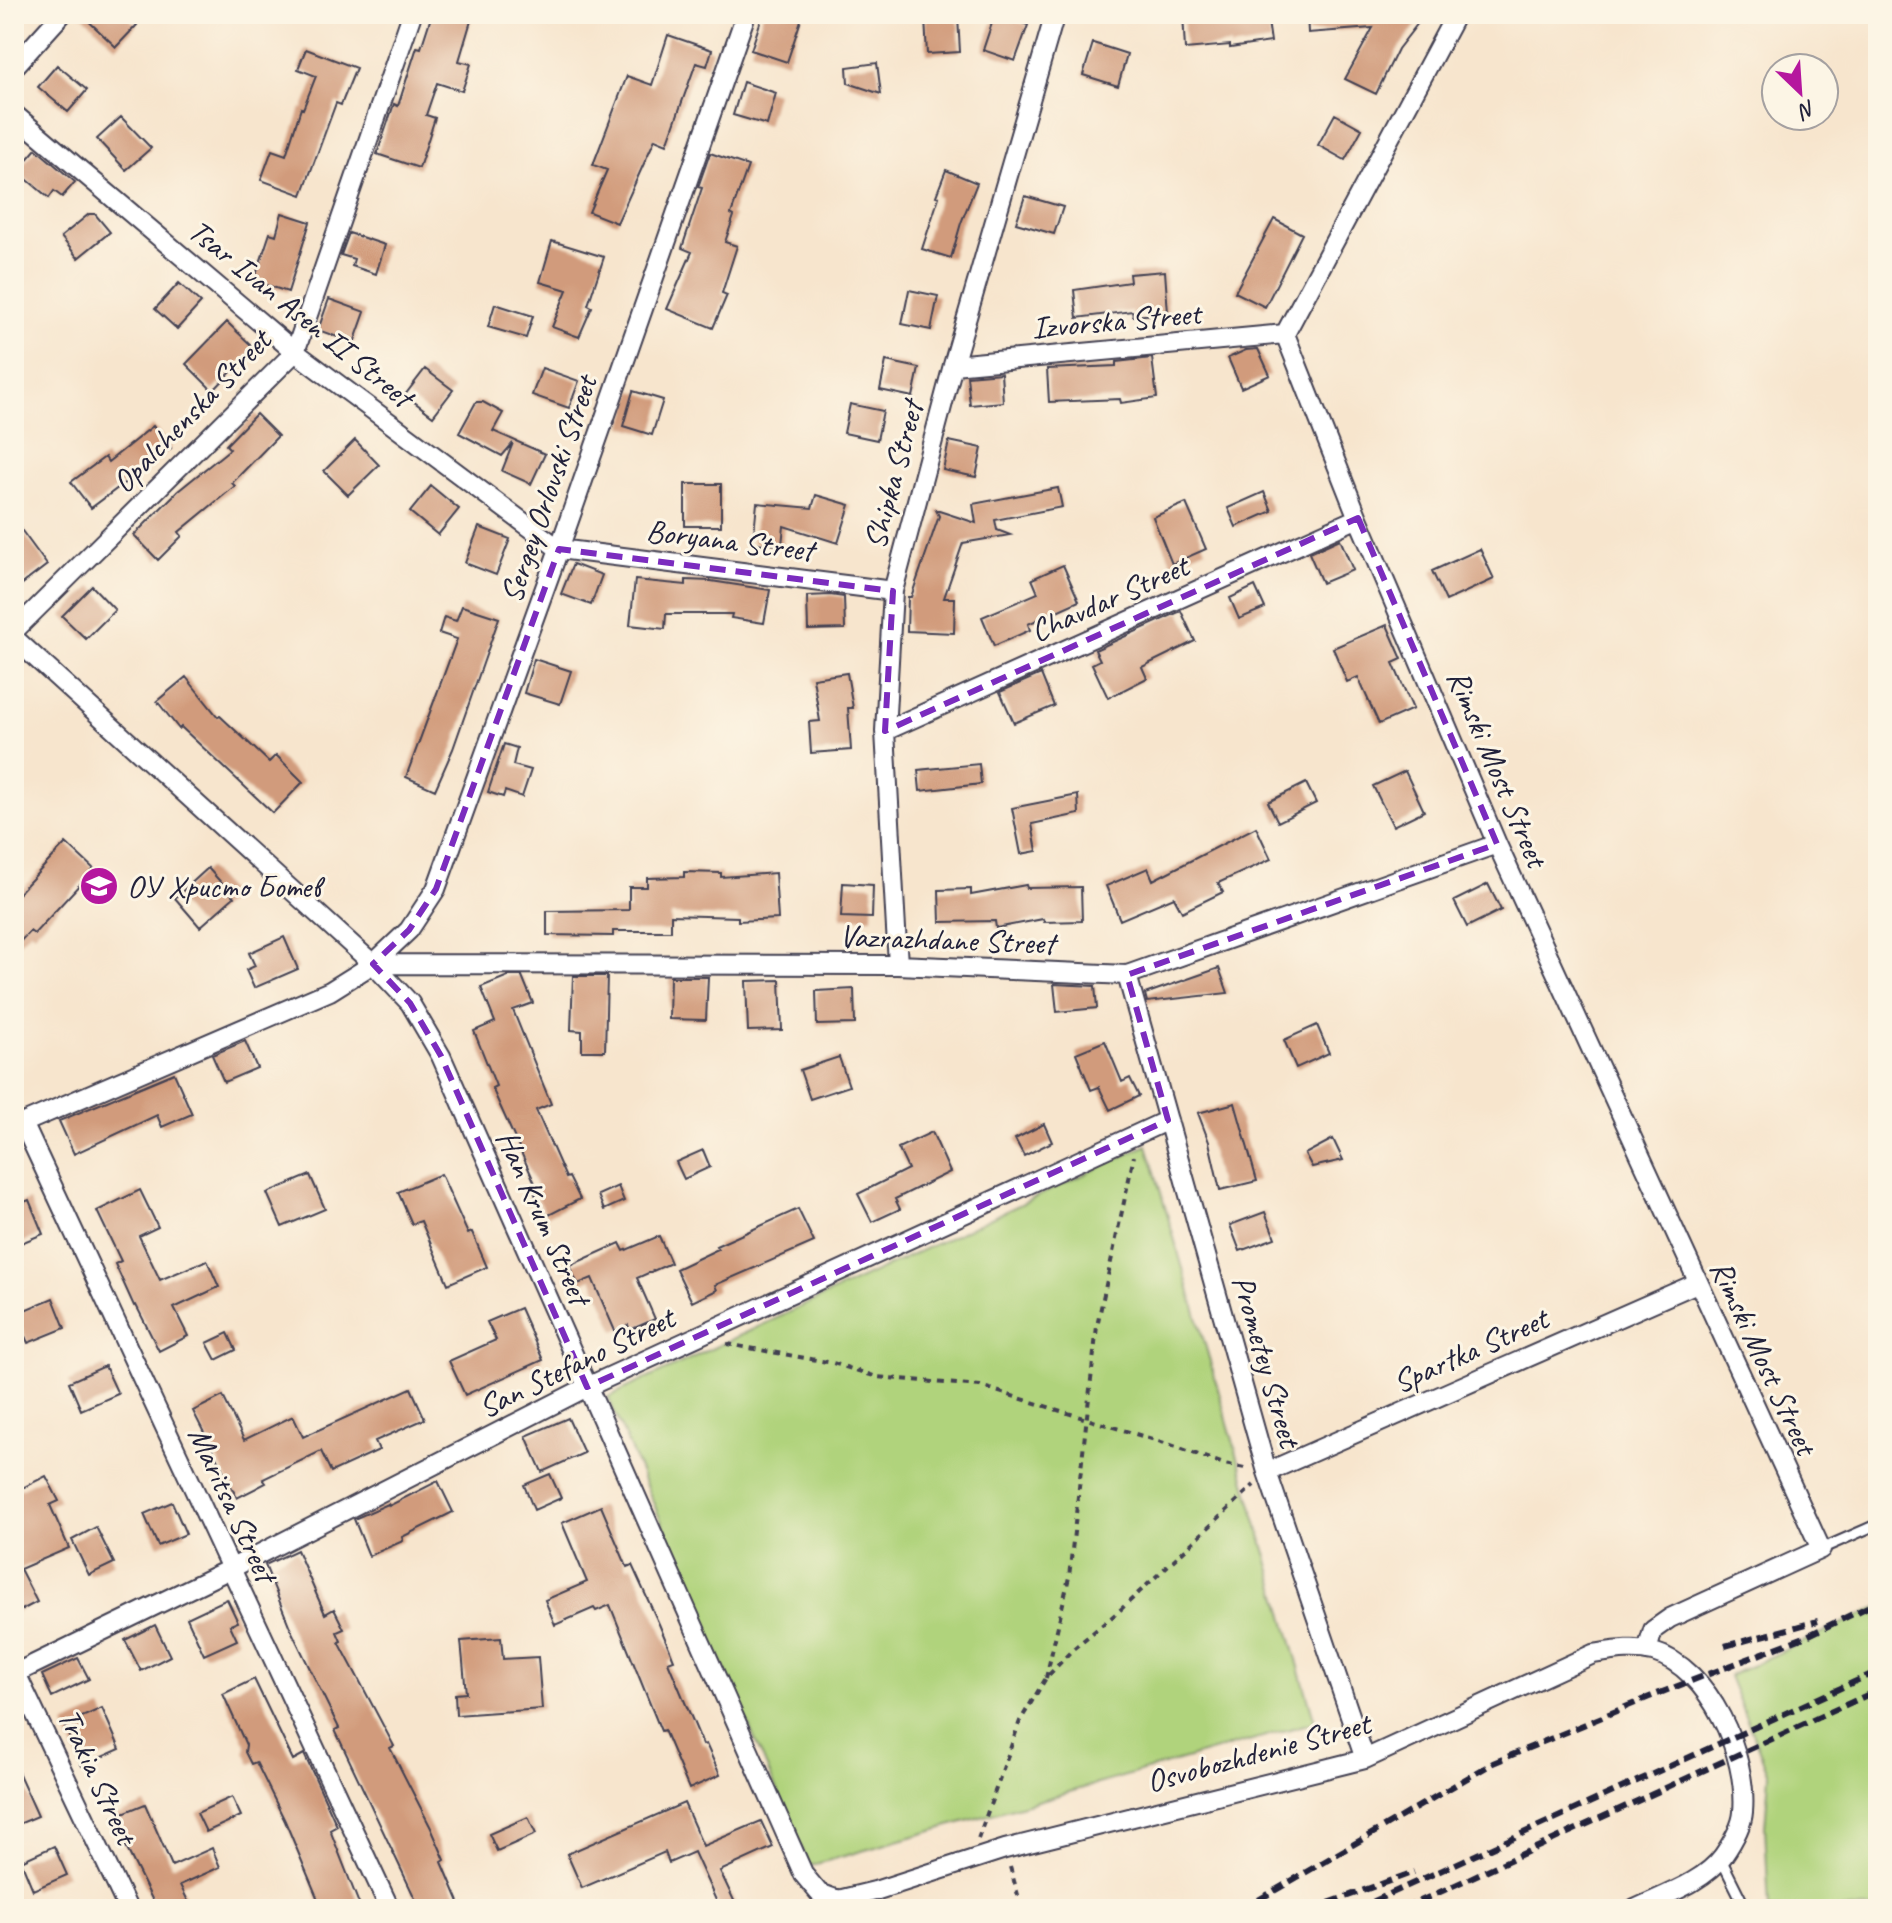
<svg xmlns="http://www.w3.org/2000/svg" width="1892" height="1923" font-family="Caveat,sans-serif">
	<style>
		.green { fill: #b0d37b; stroke: #697a5b; stroke-width: 2 }
		.building { fill: #d19b7b }
		.lines { fill: none; stroke-linecap: round; stroke-linejoin: round }
		.service-casing { stroke: #423f51; stroke-width: 13 }
		.minor-casing { stroke: #423f51; stroke-width: 22 }
		.path { stroke: #423f51; stroke-width: 4; stroke-dasharray: 6 6; stroke-linecap: butt }
		.service { stroke: #fff; stroke-width: 9 }
		.minor { stroke: #fff; stroke-width: 18 }
		.rail { stroke: #22223b; stroke-width: 6; stroke-dasharray: 12 6; stroke-linecap: butt }
		.marked { fill: none; stroke: #7b2cbf; stroke-width: 6; stroke-dasharray: 16 10; stroke-linejoin: round }
		.labels { text-anchor: middle; stroke-width: 6; stroke-linejoin: round; paint-order: stroke }
		.street-label { font-size: 32px; fill: #22223b; stroke: #fcf5e5 }
		.poi-label { font-size: 32px; fill: #22223b; stroke: #fcf5e5; text-anchor: start }
	</style>
	<rect width="100%" height="100%" fill="#fcf5e5"/>
	<filter id="ink" filterUnits="userSpaceOnUse"><feTurbulence type="fractalNoise" baseFrequency=".0125" numOctaves="2"/><feDisplacementMap in="SourceGraphic" scale="16" xChannelSelector="R" yChannelSelector="G"/><feConvolveMatrix kernelMatrix="1 2 1 2 8 2 1 2 1" color-interpolation-filters="sRGB"/></filter>
	<filter id="wash" filterUnits="userSpaceOnUse"><feTurbulence type="fractalNoise" baseFrequency=".006" numOctaves="4" result="noise"/><feDisplacementMap in="SourceGraphic" scale="32" xChannelSelector="R" yChannelSelector="G"/><feGaussianBlur stdDeviation="1.8" result="paint"/><feColorMatrix in="noise" values="0 0 0 0 0 0 0 0 0 0 0 0 0 0 0 0 0 1.4 0 .05"/><feComposite in="paint" operator="in"/></filter>
	<g filter="url(#wash)">
		<rect width="100%" height="100%" fill="#f7e5cd"/>
		<!-- green -->
		<path class="green" d="M1147,1145L1315,1722L809,1866L608,1397Z
			M1878,1607V1909H1769L1765,1827L1769,1775L1729,1676Z"/>
		<g id="blocks">
			<!-- building -->
			<path class="building" d="M81,14H125L137,25L116,47Z
				M432,14H473L459,61L471,64L462,91L437,83L426,115L435,118L419,168L377,154L394,104L398,106L417,47L421,48Z
				M763,14H803L787,62L751,50Z
				M995,14L1028,25L1015,61L983,50Z
				M1183,14H1267L1271,42L1230,48V45L1185,49Z
				M1307,14H1425L1398,49L1376,94L1345,79L1373,28L1308,33Z
				M958,17L960,52L927,54L925,19Z
				M668,35L712,50L707,66L696,63L667,144L655,139L617,223L589,212L607,170L593,165L627,76L652,85Z
				M1093,43L1127,54L1118,86L1083,75Z
				M306,49L356,68L341,105L336,103L302,195L261,180L272,150L286,155L301,108L303,109L316,76L298,69Z
				M877,63L881,94L848,83L847,67Z
				M57,65L87,90L68,112L38,87Z
				M743,82L776,93L767,125L733,115Z
				M1335,114L1362,129L1345,160L1318,145Z
				M121,117L151,148L126,170L97,139Z
				M36,149L75,182L62,197L54,191L49,198L17,171Z
				M710,153L748,166L731,214L734,216L725,242L737,246L722,293L727,295L713,328L667,309L692,252L682,248L702,188L698,187Z
				M946,170L977,183L961,223L951,258L922,249L939,197L936,196Z
				M1025,196L1063,207L1054,234L1016,223Z
				M282,213L310,222L288,292L254,281L270,233L276,235Z
				M89,214H95L110,232L78,258L61,237Z
				M1274,219L1302,234L1265,307L1235,292Z
				M349,233L385,245L376,274L352,266L354,259L341,255Z
				M552,241L604,257L588,305L592,307L579,337L552,327L567,290L540,282Z
				M1165,271L1168,313L1133,316L1132,311L1077,318L1074,290L1130,282L1129,274Z
				M179,283L201,303L177,329L155,309Z
				M909,290L938,296L931,330L902,324Z
				M329,299L365,312L354,343L318,330Z
				M495,304L533,316L526,338L488,327Z
				M227,322L254,348L213,391L186,364Z
				M1258,349L1270,375L1241,388L1228,358L1246,350Z
				M1152,358L1157,398L1121,403L1120,399L1049,402L1047,369L1116,366V362Z
				M886,361L919,368L913,397L880,390Z
				M542,368L579,381L569,408L532,395Z
				M425,369L453,390L433,416L405,395Z
				M1001,373L1003,402L970,405L967,376Z
				M633,391L663,400L652,435L623,426Z
				M476,402H483L503,413L493,431L545,454L531,484L502,471L513,443L502,456L459,433Z
				M850,404L883,411L877,440L844,433Z
				M256,414L278,436L232,483L235,486L179,532L182,536L158,560L134,535L178,491L230,449L226,445Z
				M153,426L171,448L91,508L71,482L105,457L108,462Z
				M355,440L379,465L348,495L324,471Z
				M949,441L982,448L976,477L943,470Z
				M685,484H721V526H685Z
				M431,486L459,509L438,535L410,512Z
				M1058,488L1062,507L995,520L997,530L1010,535L963,543L944,598H955L954,633L907,631L908,597H911L939,516L936,510L976,523L973,504Z
				M1264,492L1272,511L1236,527L1228,508Z
				M816,495L850,505L838,543L784,526L782,545L753,543L757,503L812,508Z
				M1186,503L1206,549L1172,564L1153,517Z
				M14,520L47,565L21,585L14,575Z
				M479,527L510,539L496,575L465,563Z
				M1340,539L1353,570L1322,583L1309,553Z
				M1480,549L1494,579L1446,601L1432,571Z
				M573,564L602,575L591,605L561,594Z
				M1063,565L1079,601L1028,624L1030,630L994,646L982,617L1038,593L1032,579Z
				M635,580L686,585V580L711,581L770,590L764,623L731,618L732,614H666L665,629L630,625Z
				M92,586L115,610L86,639L62,616Z
				M1255,586L1265,608L1239,619L1230,598Z
				M830,595L844,597L845,629L808,630L807,596Z
				M462,606L499,618L453,749L435,790L406,777L457,639L439,633L444,617L456,621Z
				M1181,611L1195,641L1142,667L1147,678L1108,698L1092,664L1100,660L1095,650Z
				M1387,625L1402,659L1393,663L1413,709L1379,724L1358,677L1347,682L1333,648Z
				M534,659L571,671L560,704L524,693Z
				M847,673L853,708H848L851,750L811,753L809,722L820,721L813,678Z
				M1041,674L1054,706L1014,723L1000,692Z
				M186,677L218,717L220,716L269,762L276,755L303,782L273,813L181,727L179,729L157,701Z
				M504,744L517,748L513,765L531,770L522,797L505,791L503,797L488,792Z
				M979,764L981,784L920,791L918,770Z
				M1405,771L1424,811L1393,826L1373,786Z
				M1306,783L1316,803L1278,822L1268,802Z
				M1078,795L1079,814L1032,824L1037,851L1021,854L1012,808Z
				M1256,827L1271,859L1218,883L1223,892L1182,912L1174,897L1120,920L1106,886L1148,868L1153,880Z
				M66,843L94,869L34,934L30,931L14,948V898Z
				M208,868L234,897L200,927L175,898Z
				M684,872L721,873V877L775,873L778,919L738,921V917L671,915V931H613V936L547,935V911L629,910V887H647V878L684,877Z
				M843,883L873,885L872,918L841,917Z
				M1488,884L1501,910L1467,927L1454,901Z
				M1026,885L1027,888L1081,887L1082,921L1044,922L1043,919L996,928L995,921L940,922L939,890L971,889V895Z
				M284,937L298,969L254,988L246,970L255,966L249,953Z
				M1219,968L1228,993L1147,1002L1145,994Z
				M508,976H522L533,1003L513,1010L551,1104L536,1110L566,1178L569,1177L580,1199L547,1216L535,1194L539,1192L492,1088L496,1086L474,1031L495,1022L481,987Z
				M573,976H607L605,1051H582V1031L571,1030Z
				M670,977H708L706,1020L669,1019Z
				M780,980L782,1030L748,1031L746,981Z
				M1054,984L1095,986L1097,1008L1057,1012Z
				M854,989L855,1024L817,1025L816,991Z
				M1317,1025L1329,1053L1296,1068L1284,1040Z
				M245,1041L257,1068L224,1082L212,1055Z
				M1105,1041L1122,1082L1130,1078L1139,1096L1110,1110L1099,1087L1091,1090L1076,1053Z
				M839,1057L849,1086L810,1099L800,1070Z
				M174,1073L192,1114L162,1127L157,1115L74,1154L59,1121Z
				M1235,1103L1257,1181L1220,1190L1209,1142L1198,1113Z
				M1044,1124L1052,1142L1024,1156L1015,1139Z
				M932,1132L950,1172L895,1199L900,1209L872,1222L858,1194L908,1169L898,1148Z
				M1333,1139L1343,1160L1312,1167L1305,1154Z
				M703,1150L710,1167L684,1179L676,1162Z
				M441,1174L468,1234L472,1232L487,1267L448,1284L421,1221L412,1224L398,1192Z
				M310,1175L325,1209L282,1227L267,1193Z
				M618,1186L624,1201L604,1210L598,1195Z
				M140,1190L158,1227L139,1236L160,1280L207,1260L219,1287L174,1308L188,1336L159,1351L136,1305L134,1306L115,1264L121,1261L97,1211Z
				M29,1200L43,1234L14,1246V1206Z
				M798,1209L814,1242L715,1285L717,1290L692,1302L676,1269L718,1249L716,1246Z
				M1265,1212L1275,1238L1240,1251L1230,1225Z
				M659,1236L671,1263L637,1278L655,1319L630,1330L628,1325L615,1331L592,1278L578,1284L569,1266L620,1243L624,1251Z
				M53,1298L65,1328L28,1343L15,1314Z
				M520,1308L543,1360L465,1395L449,1361L496,1340L487,1322Z
				M228,1333L236,1350L216,1360L207,1343Z
				M105,1366L118,1394L81,1410L69,1382Z
				M411,1388L425,1419L375,1441L379,1450L331,1472L321,1451L263,1479L266,1483L237,1498L193,1411L223,1396L244,1440L293,1416L303,1437Z
				M568,1418L584,1453L542,1472L526,1436Z
				M550,1474L561,1498L534,1510L524,1485Z
				M46,1476L59,1501L50,1505L69,1548L20,1569L37,1602L14,1614V1492Z
				M438,1481L453,1512L402,1537L403,1541L369,1556L354,1519L388,1504L389,1506Z
				M172,1502L186,1534L158,1546L144,1514Z
				M601,1506L627,1567L632,1565L659,1624L674,1660L668,1662L703,1745L706,1744L720,1775L689,1789L664,1730L661,1731L610,1605L596,1611L594,1608L555,1625L545,1600L587,1582L562,1523Z
				M96,1527L114,1563L89,1575L72,1540Z
				M297,1550L325,1614L334,1609L344,1629L337,1632L341,1641L339,1642L394,1746L390,1748L431,1828L445,1860L442,1862L462,1909H420L335,1730L339,1728L291,1630L265,1565Z
				M227,1599L238,1622L230,1625L237,1640L204,1655L187,1618Z
				M155,1625L170,1656L141,1671L125,1640Z
				M501,1638L503,1659L538,1657L542,1709L456,1715L455,1694L466,1693L461,1641Z
				M78,1658L89,1679L52,1697L42,1675Z
				M254,1679L293,1760L304,1754L318,1784L337,1826L330,1830L361,1909H322L285,1821L256,1762L251,1764L245,1752L246,1745L223,1694Z
				M102,1708L120,1749L82,1766L64,1725Z
				M14,1763L38,1816L14,1826Z
				M232,1797L241,1816L206,1832L197,1813Z
				M684,1803L703,1846L761,1821L773,1847L720,1871L738,1909H720L694,1852L669,1863L665,1852L582,1888L567,1854Z
				M145,1804L172,1866L212,1848L220,1867L180,1885L192,1909H157L121,1837L113,1817Z
				M528,1817L536,1834L497,1851L489,1834Z
				M54,1846L67,1875L33,1890L21,1861Z"/>
		</g>
	</g>
	<g filter="url(#ink)">
		<use href="#blocks" fill-opacity="0" stroke="#423f51" stroke-width="2"/>
		<g class="lines">
			<!-- service casing -->
			<g class="service-casing">
				<path id="service" d="M1821,1549L1878,1524
					M1721,1859L1746,1909"/>
			</g>
			<!-- minor casing -->
			<g class="minor-casing">
				<path id="minor" d="M1456,14L1285,334L1358,518L1497,844L1821,1549L1670,1618L1653,1630L1647,1651
					M14,67L62,14
					M14,114L295,352L559,549L893,591
					M953,365L1285,334
					M14,631L295,352L412,14
					M14,638L373,964L410,1003L441,1056L804,1875L819,1893L838,1900L875,1891L1005,1849L1365,1759L1593,1654C1613,1651 1633,1647 1653,1652C1710,1668 1748,1756 1743,1812C1742,1827 1732,1843 1723,1856C1704,1882 1664,1895 1635,1909
					M885,731L1358,518
					M373,964L898,965L1127,975L1497,844
					M898,965L885,731L893,591L953,365L1055,14
					M1127,975L1267,1472L1365,1759
					M23,1123L390,1909
					M14,1127L330,991L373,964L409,930L436,889L559,549L746,14
					M1267,1472L1697,1283
					M14,1669L128,1909
					M16,1673L230,1569L587,1387L1168,1120"/>
			</g>
			<!-- path -->
			<path class="path" d="M727,1344L833,1363L877,1377L980,1386L1168,1444L1224,1464L1245,1468
				M1046,1678L1069,1577L1097,1326L1134,1156
				M978,1839L1020,1721L1046,1678L1073,1649L1118,1612L1254,1485
				M1010,1867L1022,1909"/>
			<!-- service -->
			<use href="#service" class="service"/>
			<!-- minor -->
			<use href="#minor" class="minor"/>
			<!-- rail -->
			<path class="rail" d="M1725,1646L1818,1621
				M1243,1909L1493,1763L1647,1698L1807,1636L1878,1602
				M1312,1909L1414,1872
				M1357,1909L1878,1671
				M1403,1909L1878,1690"/>
		</g>
	</g>
	<!-- marked area -->
	<path class="marked" d="M1358,518L1497,844L1127,975L1168,1120L587,1387L441,1056L410,1003L373,964L409,930L436,889L559,549L893,591L885,731Z"/>
	<!-- icons -->
	<defs>
		<g id="school-disc" transform="scale(2)"><circle r="9.5" fill="#b5179e" stroke="#fcf5e5"/><path d="M0-5L7-2L0 1L-7-2ZM-4 1L0 2.5L4 1V4Q0 6-4 4Z" fill="#fff"/></g>
	</defs>
	<g fill-rule="evenodd">
		<use href="#school-disc" x="99" y="886"/>
	</g>
	<g class="labels">
		<!-- street labels -->
		<g class="street-label">
			<text transform="translate(301 313) rotate(39)" y="11">Tsar Ivan Asen II Street</text>
			<text transform="translate(1116 320) rotate(-5)" y="11">Izvorska Street</text>
			<text transform="translate(191 411) rotate(-46)" y="11">Opalchenska Street</text>
			<text transform="translate(893 475) rotate(-75)" y="11">Shipka Street</text>
			<text transform="translate(548 489) rotate(-71)" y="11">Sergey Orlovski Street</text>
			<text transform="translate(730 540) rotate(7)" y="11">Boryana Street</text>
			<text transform="translate(1109 598) rotate(-24)" y="11">Chavdar Street</text>
			<text transform="translate(1498 768) rotate(67)" y="11">Rimski Most Street</text>
			<text transform="translate(947 939) rotate(2)" y="11">Vazrazhdane Street</text>
			<text transform="translate(544 1217) rotate(66)" y="11">Han Krum Street</text>
			<text transform="translate(1470 1350) rotate(-24)" y="11">Spartka Street</text>
			<text transform="translate(1764 1357) rotate(65)" y="11">Rimski Most Street</text>
			<text transform="translate(1267 1361) rotate(74)" y="11">Prometey Street</text>
			<text transform="translate(576 1362) rotate(-26)" y="11">San Stefano Street</text>
			<text transform="translate(233 1504) rotate(65)" y="11">Maritsa Street</text>
			<text transform="translate(1258 1752) rotate(-15)" y="11">Osvobozhdenie Street</text>
			<text transform="translate(98 1776) rotate(65)" y="11">Trakia Street</text>
		</g>
		<!-- poi labels -->
		<g class="poi-label">
			<text x="127" y="897">ОУ Христо Ботев</text>
		</g>
	</g>
	<!-- margin -->
	<rect width="1892" height="1923" fill="none" stroke="#fcf5e5" stroke-width="48"/>
	<!-- north arrow -->
	<g transform="translate(1800 92) rotate(155)"><circle r="38" fill="#fcf5e5" stroke="#a5a1a1" stroke-width="2"/>
	<path d="M0-6L14 30L0 20L-14 30Z" fill="#b5179e"/>
	<text y="-12" font-size="22" font-weight="bold" text-anchor="middle" fill="#22223b">N</text>
	</g>
</svg>
